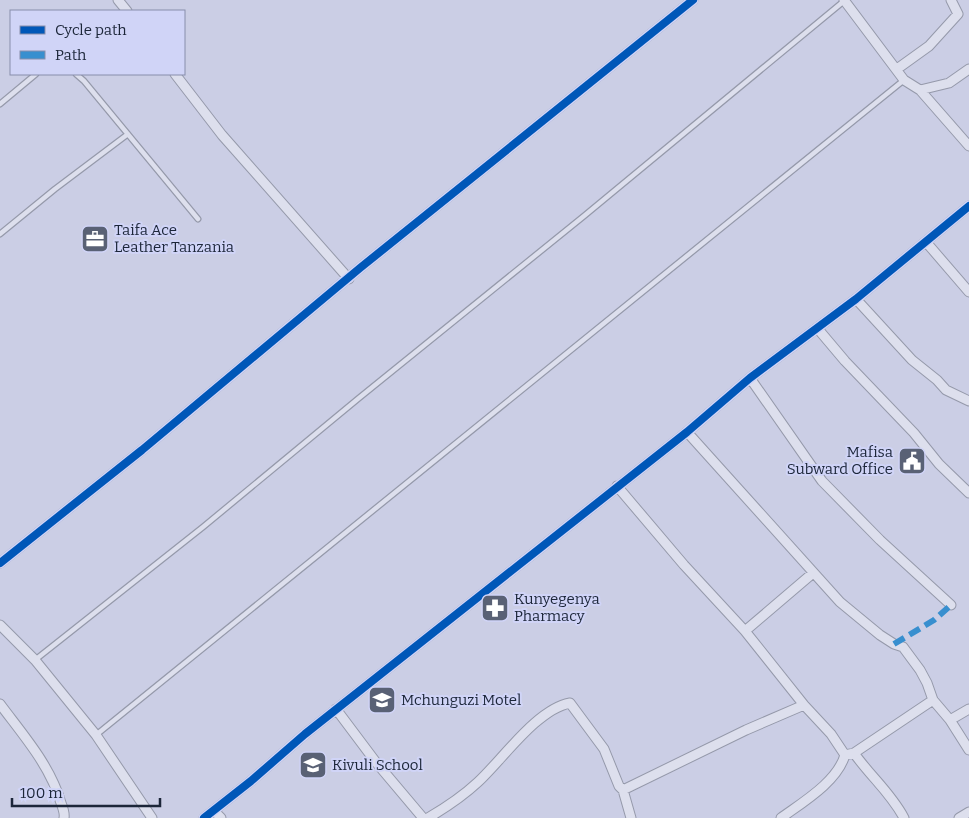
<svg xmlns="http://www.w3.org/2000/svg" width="969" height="818" font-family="Bitter,serif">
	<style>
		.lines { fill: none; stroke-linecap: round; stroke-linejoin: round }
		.lane-casing { stroke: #9599aa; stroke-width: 7 }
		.street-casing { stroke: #9599aa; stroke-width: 11 }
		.lane { stroke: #dddfed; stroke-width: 4.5 }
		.street { stroke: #dddfed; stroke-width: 9 }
		.quiet { stroke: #388fcf; stroke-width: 6; stroke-dasharray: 12 6; stroke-linecap: butt }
		.cycleway-casing { stroke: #d0d4f7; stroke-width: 11 }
		.cycleway { stroke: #0057b8; stroke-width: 8 }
		.labels { text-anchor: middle; stroke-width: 4; stroke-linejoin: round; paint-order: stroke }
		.poi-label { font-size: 15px; fill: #1c2639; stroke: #d0d4f7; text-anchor: start }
	</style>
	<rect width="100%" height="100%" fill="#cbcee5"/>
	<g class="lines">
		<!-- lane casing -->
		<g class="lane-casing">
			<path id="lane" d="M76,74L84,81L198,219
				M0,104L36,74
				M0,234L55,189L128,134
				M35,660L203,527L359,398L584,216L844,1
				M96,735L904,80"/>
		</g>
		<!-- street casing -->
		<g class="street-casing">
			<path id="street" d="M118,0L127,11
				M844,0L904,80L920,90L969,146
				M897,69L929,46L958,14L951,0
				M175,74L222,135L349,279
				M920,90L949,83L969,69
				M926,242L969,292
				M856,299L912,360L937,380L946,390L969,401
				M818,329L845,361L914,433L939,464L969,493
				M750,378L822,481L880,540L951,605
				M687,432L840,602L880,635L894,644L903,647L920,670L927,683L933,700L950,720L969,750
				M617,486L684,565L745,631L804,705L831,734L845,755L854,753C870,776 891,793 904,818
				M0,563L142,450L360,268L693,0
				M0,625L35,660L96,735L152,818
				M745,631L813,573
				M0,704C23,735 50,765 61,803C63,808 65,813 64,818
				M336,709L375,761L423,818
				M950,720L969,709
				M854,753L933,700
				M214,811L221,818
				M204,818L251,781L305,734L687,432L750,378L856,299L969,206
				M428,818C445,808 463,796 478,782C502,760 537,709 570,703L604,749L619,786L623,790
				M631,818L623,790L746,730L804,705
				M781,818C803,802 837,782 845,755
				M959,818L969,812"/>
		</g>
		<!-- lane -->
		<use href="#lane" class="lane"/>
		<!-- street -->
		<use href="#street" class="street"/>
		<!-- quiet -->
		<path class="quiet" d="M894,644L934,620L951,605"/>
		<!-- cycleway casing -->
		<g class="cycleway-casing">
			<path id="cycleway" d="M0,563L142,450L360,268L693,0
				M204,818L251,781L305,734L687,432L750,378L856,299L969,206"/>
		</g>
		<!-- cycleway -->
		<use href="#cycleway" class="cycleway"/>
	</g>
	<!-- icons -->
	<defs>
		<g id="office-square" transform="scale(1.4375)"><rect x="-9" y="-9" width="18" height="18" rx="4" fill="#596175" stroke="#d0d4f7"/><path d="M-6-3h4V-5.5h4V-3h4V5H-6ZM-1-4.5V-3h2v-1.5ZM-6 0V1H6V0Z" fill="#fff"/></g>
		<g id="civic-square" transform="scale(1.4375)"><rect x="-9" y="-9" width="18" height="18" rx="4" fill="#596175" stroke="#d0d4f7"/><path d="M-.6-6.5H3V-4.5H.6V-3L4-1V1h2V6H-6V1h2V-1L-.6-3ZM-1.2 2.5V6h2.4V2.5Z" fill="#fff"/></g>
		<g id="pharmacy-square" transform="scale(1.4375)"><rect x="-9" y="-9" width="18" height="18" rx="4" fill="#596175" stroke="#d0d4f7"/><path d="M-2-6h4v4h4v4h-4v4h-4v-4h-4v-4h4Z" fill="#fff"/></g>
		<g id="school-square" transform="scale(1.4375)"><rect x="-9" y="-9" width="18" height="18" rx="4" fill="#596175" stroke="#d0d4f7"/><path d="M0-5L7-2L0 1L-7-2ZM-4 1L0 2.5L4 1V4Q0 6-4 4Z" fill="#fff"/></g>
	</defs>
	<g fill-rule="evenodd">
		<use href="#office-square" x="95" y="239"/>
		<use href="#civic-square" x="912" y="461"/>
		<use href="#pharmacy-square" x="495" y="608"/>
		<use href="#school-square" x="382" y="700"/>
		<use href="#school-square" x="313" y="765"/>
	</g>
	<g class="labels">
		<!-- poi labels -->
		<g class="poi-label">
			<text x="114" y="235">Taifa Ace<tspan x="114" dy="17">Leather Tanzania</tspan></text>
			<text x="893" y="457" text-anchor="end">Mafisa<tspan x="893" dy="17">Subward Office</tspan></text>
			<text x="514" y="604">Kunyegenya<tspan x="514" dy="17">Pharmacy</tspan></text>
			<text x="401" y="705">Mchunguzi Motel</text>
			<text x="332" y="770">Kivuli School</text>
		</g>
	</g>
	<!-- legend -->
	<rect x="10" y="10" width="175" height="65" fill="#d0d4f7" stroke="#888eab"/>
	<rect x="20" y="26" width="25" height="8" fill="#0057b8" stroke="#888eab"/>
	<text x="55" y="35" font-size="15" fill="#1c2639">Cycle path</text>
	<rect x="20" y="51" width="25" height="8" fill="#388fcf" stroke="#888eab"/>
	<text x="55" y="60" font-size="15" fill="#1c2639">Path</text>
	<!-- scale -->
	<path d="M12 798v8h148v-8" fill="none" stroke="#1c2639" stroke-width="2.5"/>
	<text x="20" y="798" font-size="15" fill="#1c2639" stroke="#d0d4f7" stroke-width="4" paint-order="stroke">100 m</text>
</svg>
